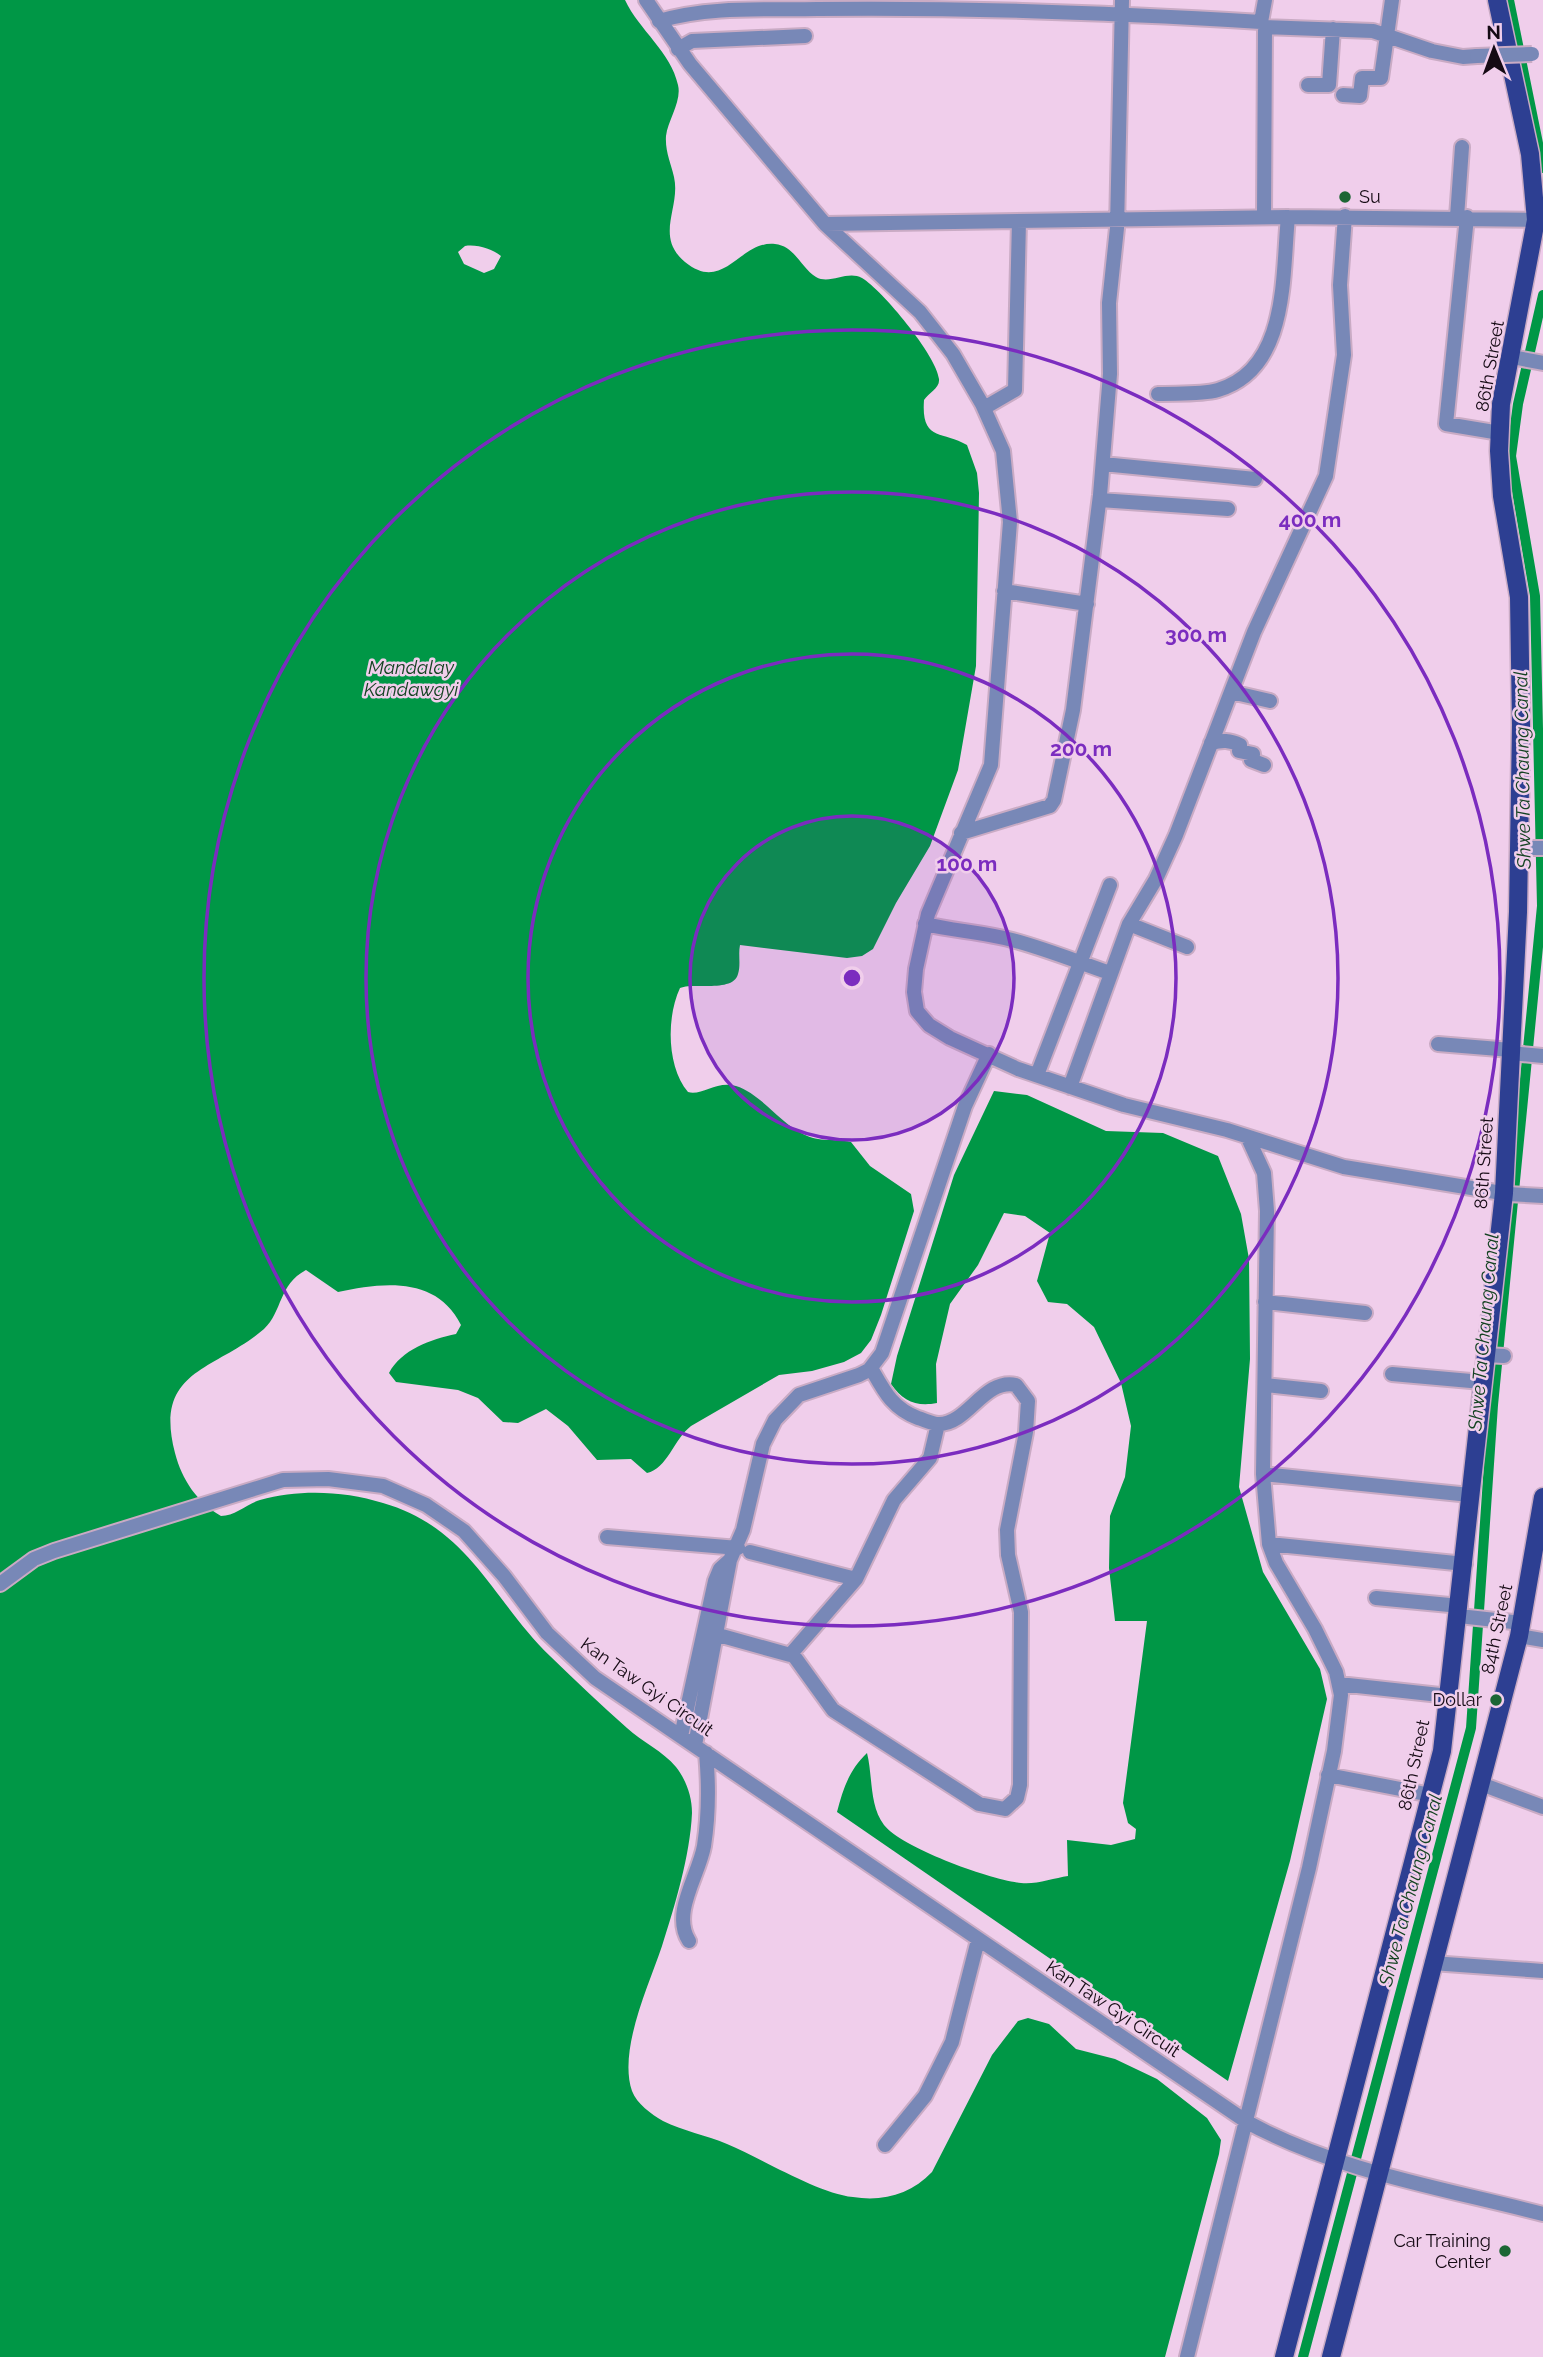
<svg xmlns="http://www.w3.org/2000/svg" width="1543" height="2357" font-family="Raleway,sans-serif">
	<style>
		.water { fill: #009746; fill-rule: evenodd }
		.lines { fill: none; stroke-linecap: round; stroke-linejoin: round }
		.canal { stroke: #009746; stroke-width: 10 }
		.minor-casing { stroke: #c9abc4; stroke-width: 18 }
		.major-casing { stroke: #c9abc4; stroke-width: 21 }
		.minor { stroke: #7888b7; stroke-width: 14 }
		.major { stroke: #2d3f92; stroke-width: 18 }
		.minor-bridge-casing { stroke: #c9abc4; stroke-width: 18; stroke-linecap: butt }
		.minor-bridge { stroke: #7888b7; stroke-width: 14 }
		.ring { fill: none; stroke: #7b2cbf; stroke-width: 3.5 }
		.poi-dot { fill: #1c6634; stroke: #f0ceeb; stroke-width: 2.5 }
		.labels { text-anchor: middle; stroke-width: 5; stroke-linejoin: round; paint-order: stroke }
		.poi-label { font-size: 18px; fill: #150a14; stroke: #f0ceeb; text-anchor: end }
		.street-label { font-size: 18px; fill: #150a14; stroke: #f0ceeb }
		.water-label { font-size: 19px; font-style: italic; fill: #144322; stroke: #f0ceeb }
		.centre { fill: #7b2cbf; stroke: #f0ceeb; stroke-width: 3.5 }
		.ring-label { font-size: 21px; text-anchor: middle; font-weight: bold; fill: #7b2cbf; stroke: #f0ceeb; stroke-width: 5; stroke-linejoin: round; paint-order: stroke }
	</style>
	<rect width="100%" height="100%" fill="#f0ceeb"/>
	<!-- water -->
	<path class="water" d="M0,0H625C639,30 671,52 678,85C682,101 668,120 666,136C665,152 671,163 674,177C681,208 654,236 685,262C724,294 740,240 775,244C795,246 801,268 816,277C830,285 847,270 862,278C882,290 937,356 939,379C940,388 929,392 924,400C921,442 942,430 967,445L977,473L979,493L976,666L958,770L930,846L896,903L873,949L862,956L847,958L740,945C738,954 741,965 738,974C733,993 694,982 680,988C666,1018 667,1067 688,1092C702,1096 717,1080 736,1086C761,1094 779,1122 803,1134C820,1143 834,1138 851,1142L870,1166L911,1194L914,1211L881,1315L871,1340L861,1353L844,1362L812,1371L779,1375L691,1426C674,1439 667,1469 647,1473L631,1459L597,1460L568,1426L546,1409L518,1423L503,1422L478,1398L458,1390L396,1382L389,1373C401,1350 431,1339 456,1334L461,1325C437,1276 383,1282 338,1292L306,1270C278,1285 283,1311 264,1329C215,1371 153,1369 175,1453C182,1480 197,1502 221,1516C235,1516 247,1504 260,1500C300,1489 344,1491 383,1503C470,1528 492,1600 550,1656C575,1680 601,1705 627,1728C642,1742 663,1751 676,1767C686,1780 692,1796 692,1813C690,1856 675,1905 662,1946C649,1985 618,2050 632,2091C637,2104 651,2114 663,2121C683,2131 706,2135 727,2144C763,2159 817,2193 853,2197C883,2202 911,2194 932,2172L992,2055L1018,2021L1028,2018L1049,2024L1076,2049L1115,2059L1157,2079L1207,2118L1221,2140L1219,2154L1165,2357H0ZM465,246C477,244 492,249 501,256L494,269L484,273L464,264L458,252Z
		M994,1091L1027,1095L1106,1131L1163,1133L1218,1156L1241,1214L1249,1259L1250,1359L1239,1487L1263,1572L1320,1669L1327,1699L1290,1861L1228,2081L837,1812C843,1789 849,1770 867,1753C873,1777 869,1805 884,1825C902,1848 991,1880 1021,1883C1035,1885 1054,1878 1068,1876L1067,1840L1111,1845L1135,1839L1136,1829L1128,1823L1123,1803L1147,1621H1115L1109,1568L1110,1516L1125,1477L1131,1426L1121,1383L1094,1327L1067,1304L1048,1302L1037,1281L1050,1233L1025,1216L1004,1213L978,1265L950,1304L936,1364L937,1403C916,1407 903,1401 891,1384L897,1356L954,1175Z"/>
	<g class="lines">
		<!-- canal -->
		<path class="canal" d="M1509,0L1543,168
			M1303,2357L1471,1728L1493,1405L1542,906L1535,596L1511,456L1518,404L1543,295"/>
		<!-- minor casing -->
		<g class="minor-casing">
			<path id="minor" d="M646,0L690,64L825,224L920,312L953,354L982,404L1003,451L1010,522L991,765L928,914L916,969L914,992L917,1011L929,1025L950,1038L1018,1069L1124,1105L1227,1130L1344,1167L1508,1194L1543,1196
				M659,21C709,6 765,10 817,9C965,7 1113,13 1261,22L1265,27L1373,31L1432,51L1463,57L1477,56
				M1261,22L1265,0
				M678,49L692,41L805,36
				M1308,85H1329L1333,29
				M1343,95L1360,96L1362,78H1381L1392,0
				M1264,217L1265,27
				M1457,217L1462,147
				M1467,217L1446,424L1500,433
				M825,224L1288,217L1543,220
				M1512,357L1543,363
				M1158,394C1177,393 1200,395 1218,390C1289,369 1282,275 1288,217
				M984,408L1015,390L1019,221
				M1103,464L1255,479
				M1100,500L1228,509
				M1004,591L1087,604
				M1231,692L1270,701
				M1211,743C1222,740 1230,740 1240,745L1239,751L1253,754L1251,760L1264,765
				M961,833L1050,806L1054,800L1073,710L1100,495L1110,374L1109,303L1117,228L1122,0
				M1519,848H1543
				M925,924C954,931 983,932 1012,940C1046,949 1078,962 1110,973
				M1129,924L1187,947
				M1438,1044L1511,1050
				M1511,1053L1543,1056
				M1037,1075L1110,885
				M1070,1087L1129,924L1156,879L1176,835L1254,632L1326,476L1344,355L1340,285L1345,216
				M1265,1302L1365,1313
				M1485,1355L1504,1356
				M1392,1374L1482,1382
				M1265,1385L1321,1391
				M1263,1474L1470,1495
				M607,1537L738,1548
				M1269,1544L1465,1564
				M750,1552L856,1579
				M0,1584L34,1559L54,1551L283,1480L328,1479L383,1486L426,1505L464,1531L504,1576L547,1633L595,1678L1247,2122C1339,2172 1443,2188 1543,2214
				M1376,1598L1460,1606
				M1459,1616L1522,1623
				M704,1631L794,1656L833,1710L979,1804L1005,1809L1017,1798L1020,1785L1021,1612L1008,1555L1007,1530L1026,1432L1028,1401L1016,1385C984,1378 968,1424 939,1424C932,1424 925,1420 918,1418C892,1408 884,1391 871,1368
				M1519,1636L1543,1640
				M790,1655L856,1579L894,1500L930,1458L938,1424
				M1339,1684L1449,1696
				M681,1736L715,1581L720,1569L730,1560
				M695,1745L730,1560L743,1530L763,1444L775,1420L799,1395L859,1375L869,1370L882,1353L965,1106L989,1054
				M1328,1775L1431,1795
				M1481,1784L1543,1807
				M689,1941C671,1913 699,1875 704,1846C709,1814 709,1785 706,1753
				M1432,1963L1543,1971
				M885,2145L925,2096L952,2042L978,1940
				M1187,2357L1309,1868L1334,1751L1341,1695L1336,1672L1315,1629L1276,1563L1269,1544L1263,1474L1267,1211L1264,1173L1248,1138"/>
		</g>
		<!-- major casing -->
		<g class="major-casing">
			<path id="major" d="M1284,2357L1442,1751L1504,1193L1518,912L1521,725L1519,597L1502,496L1499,451L1501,404L1536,220L1530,154L1497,0
				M1331,2357L1519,1636L1543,1497"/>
		</g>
		<!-- minor -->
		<use href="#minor" class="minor"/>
		<!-- major -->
		<use href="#major" class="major"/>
		<!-- minor-bridge casing -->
		<g class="minor-bridge-casing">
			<path id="minor-bridge" d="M1477,56L1532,54"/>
		</g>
		<!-- minor-bridge -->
		<use href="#minor-bridge" class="minor-bridge"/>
	</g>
	<!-- distance rings -->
	<circle cx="852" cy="978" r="162" fill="#7b2cbf" fill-opacity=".12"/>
	<g class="ring">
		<circle cx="852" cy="978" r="162"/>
		<circle cx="852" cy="978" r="324"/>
		<circle cx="852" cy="978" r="486"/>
		<circle cx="852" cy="978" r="648"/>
	</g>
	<!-- markers -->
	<g class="poi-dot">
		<circle cx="1345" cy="197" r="7"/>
		<circle cx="1496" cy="1700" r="7"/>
		<circle cx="1505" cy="2251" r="7"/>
	</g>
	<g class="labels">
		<!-- poi labels -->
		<g class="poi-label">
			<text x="1359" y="203" text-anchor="start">Su</text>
			<text x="1482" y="1706">Dollar</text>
			<text x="1491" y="2247">Car Training<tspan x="1491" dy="21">Center</tspan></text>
		</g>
		<!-- street labels -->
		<g class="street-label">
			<text transform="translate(1490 366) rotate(-80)" y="6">86th Street</text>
			<text transform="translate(1484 1163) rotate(-86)" y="6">86th Street</text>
			<text transform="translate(1497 1629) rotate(-78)" y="6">84th Street</text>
			<text transform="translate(647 1687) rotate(35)" y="6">Kan Taw Gyi Circuit</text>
			<text transform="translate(1414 1765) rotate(-78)" y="6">86th Street</text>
			<text transform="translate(1113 2009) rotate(34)" y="6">Kan Taw Gyi Circuit</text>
		</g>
		<!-- water labels -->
		<g class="water-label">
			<text x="411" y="674">Mandalay<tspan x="411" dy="22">Kandawgyi</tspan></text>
			<text transform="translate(1522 770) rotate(-91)" y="7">Shwe Ta Chaung Canal</text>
			<text transform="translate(1483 1332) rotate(-85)" y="7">Shwe Ta Chaung Canal</text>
			<text transform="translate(1410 1890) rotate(-75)" y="7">Shwe Ta Chaung Canal</text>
		</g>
	</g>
	<circle cx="852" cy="978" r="10" class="centre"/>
	<g class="ring-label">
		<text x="1310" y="527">400 m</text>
		<text x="1196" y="642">300 m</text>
		<text x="1081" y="756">200 m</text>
		<text x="967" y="871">100 m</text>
	</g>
	<!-- north arrow -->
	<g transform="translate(1494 49) rotate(359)" stroke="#f0ceeb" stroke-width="5" paint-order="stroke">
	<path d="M0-5L12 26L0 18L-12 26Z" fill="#150a14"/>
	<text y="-10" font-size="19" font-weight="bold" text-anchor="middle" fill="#150a14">N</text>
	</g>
</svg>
